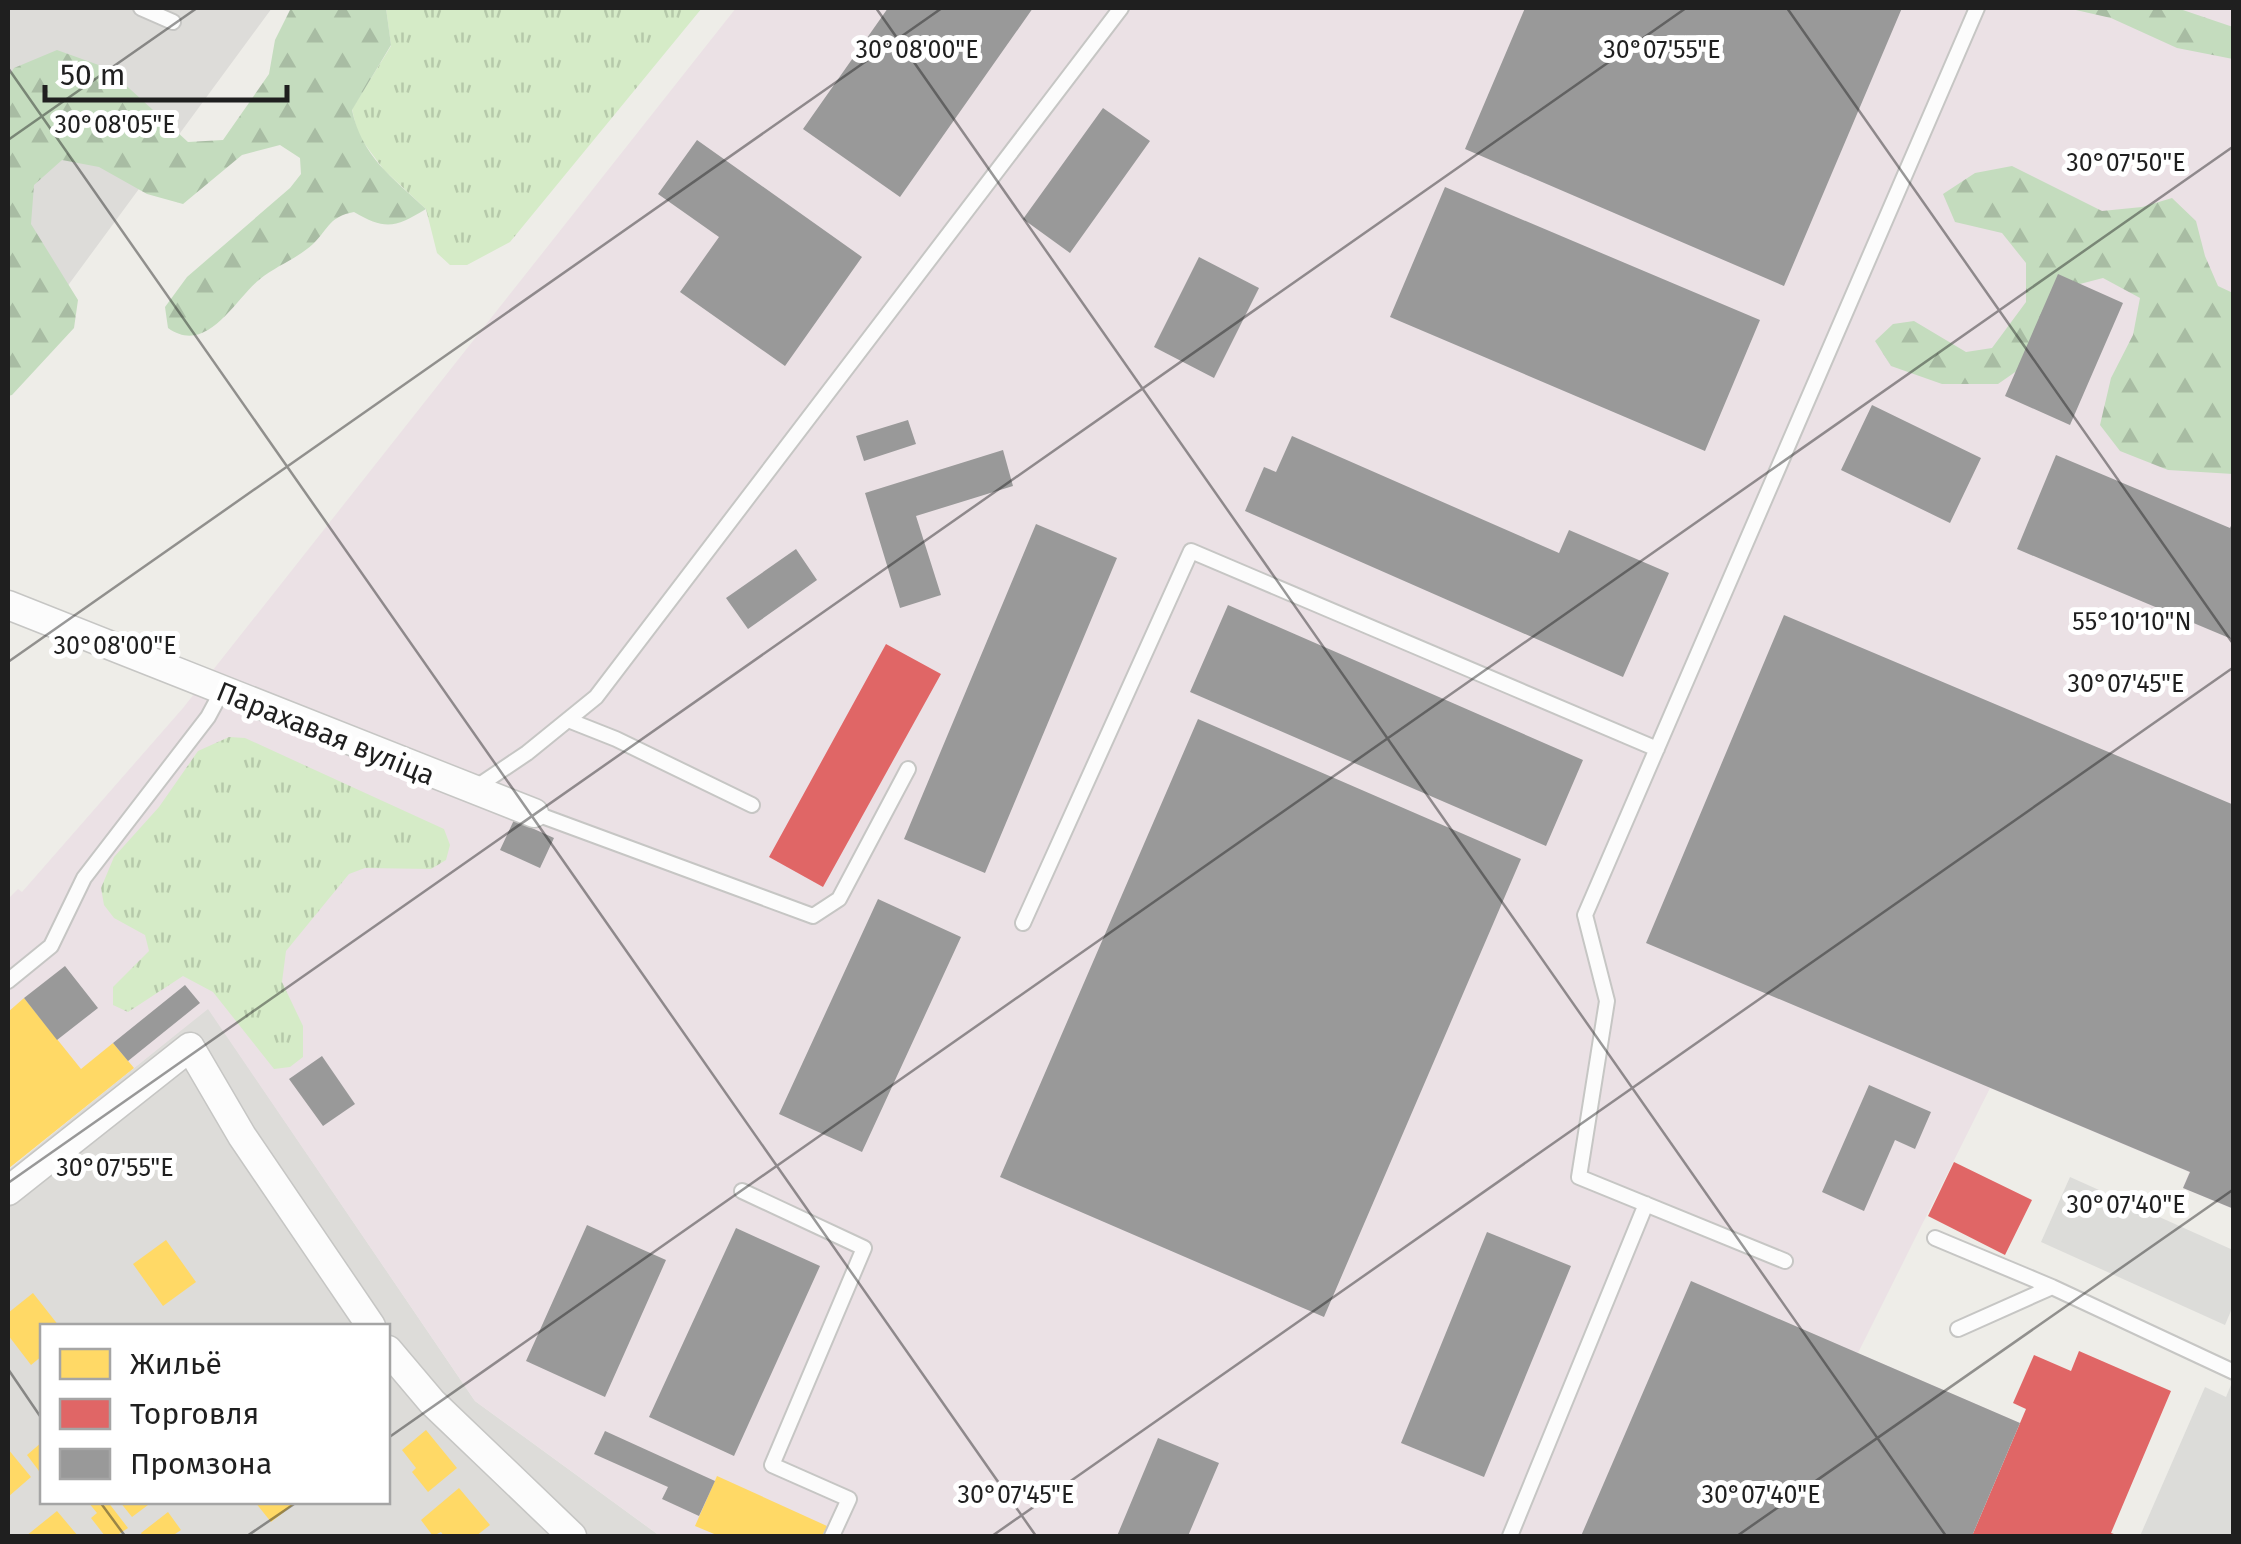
<svg xmlns="http://www.w3.org/2000/svg" width="2241" height="1544" font-family="'Fira Sans',sans-serif">
	<style>
		.residential { fill: #dddcd9; fill-rule: evenodd }
		.industrial { fill: #ebe1e5 }
		.grass { fill: url(#grass-tufts) }
		.forest { fill: url(#forest-firs) }
		.parking { fill: #dcdcd9 }
		.homes { fill: #ffd966 }
		.shops { fill: #e06666 }
		.industry { fill: #999 }
		.lines { fill: none; stroke-linecap: round; stroke-linejoin: round }
		.service-casing { stroke: #c6c6c4; stroke-width: 18 }
		.minor-casing { stroke: #c6c6c4; stroke-width: 31 }
		.service { stroke: #fcfcfc; stroke-width: 14 }
		.minor { stroke: #fcfcfc; stroke-width: 28 }
		.ticks { fill: none; stroke: #1f1f1f; stroke-width: 2.5; stroke-opacity: 0.45 }
		.labels { text-anchor: middle; stroke-width: 10; stroke-linejoin: round; paint-order: stroke }
		.street-label { font-size: 28px; fill: #1f1f1f; stroke: #fff }
		.ticks-label { font-size: 25px; text-anchor: middle; fill: #1f1f1f; stroke: #fff; stroke-width: 10; stroke-linejoin: round; paint-order: stroke }
	</style>
	<defs>
		<pattern id="grass-tufts" width="24" height="20" patternUnits="userSpaceOnUse" patternTransform="scale(2.5)"><rect width="24" height="20" fill="#d5ebc7"/><path d="M3 7l-1-3M5 7V3M7 7l1-3M15 17l-1-3M17 17v-4M19 17l1-3" fill="none" stroke="#b6c9aa"/></pattern>
		<pattern id="forest-firs" width="22" height="20" patternUnits="userSpaceOnUse" patternTransform="scale(2.5)"><rect width="22" height="20" fill="#c4dcbe"/><path d="M5 1l3.5 6h-7zM16 11l3.5 6h-7z" fill="#a8bca3"/></pattern>
	</defs>
	<rect width="100%" height="100%" fill="#eeede8"/>
	<!-- residential -->
	<path class="residential" d="M8,8H272L8,367Z
		M208,1008L475,1401L660,1536H8V1170ZM42,1326H388V1502H42Z"/>
	<!-- industrial -->
	<path class="industrial" d="M736,8H2233V1209L2183,1188L2189,1172L1990,1088L1858,1353L2020,1423L1972,1536H660L475,1401L208,1009L8,1169V899L18,889L22,892L183,708Z"/>
	<!-- grass -->
	<path class="grass" d="M386,8H702L510,242L467,265H450L437,253L426,209L384,170L358,135L352,109L391,46Z
		M229,737L245,738L444,829L450,845L446,860L431,869L365,868L349,874L286,951L282,982L303,1026V1057L290,1067L274,1069L213,992L183,976L128,1012L113,1005V987L149,951L145,935L114,918L104,905L101,888L114,857L159,807L198,751Z"/>
	<!-- forest -->
	<path class="forest" d="M291,8H386L391,45L352,110C362,157 392,177 426,209C396,227 386,231 354,212C329,217 330,227 313,244C298,258 276,266 260,279C234,300 207,356 168,328L165,307L187,277L290,188L301,174L300,158L280,145L242,155L183,204L147,194L99,167L62,160L34,185L31,224L78,300L74,328L12,395L8,396V77L14,68L57,50L107,68L188,142L223,140L269,74L275,40Z
		M2067,8H2177L2233,27V59L2177,48L2111,18Z
		M2012,166L2102,211L2142,207L2172,198L2196,221L2205,256L2218,286L2233,293V474L2168,470L2120,451L2100,425L2111,378L2133,335L2140,298L2103,278L2076,285L2031,361L1998,384H1942L1891,366L1875,341L1893,324L1914,321L1966,352L1992,348L2026,302V263L2002,233L1955,222L1943,194L1975,173Z"/>
	<!-- parking -->
	<path class="parking" d="M2070,1177L2233,1250V1306L2225,1325L2041,1242Z
		M2233,1380V1536H2140L2205,1387L2226,1397Z"/>
	<!-- homes -->
	<path class="homes" d="M24,998L81,1069L113,1043L134,1068L8,1169V1012Z
		M166,1240L196,1282L163,1306L133,1264Z
		M33,1293L59,1326H42V1356L31,1365L8,1335V1313Z
		M426,1430L457,1468L428,1492L412,1472L416,1468L402,1450Z
		M42,1442V1475L27,1455Z
		M8,1449L31,1477L8,1497Z
		M717,1476L827,1526L822,1536H719L695,1526Z
		M459,1488L490,1525L476,1536H444L441,1532L433,1536L421,1520Z
		M88,1502H108L128,1528L116,1536H105L91,1518L97,1513Z
		M120,1502H152L132,1517Z
		M255,1502H297L271,1522Z
		M57,1511L78,1536H26Z
		M168,1512L181,1530L172,1536H143L141,1533Z"/>
	<!-- shops -->
	<path class="shops" d="M886,644L941,674L823,887L769,857Z
		M1954,1162L2032,1200L2005,1255L1928,1216Z
		M2079,1351L2171,1391L2111,1533L2120,1536H1972L2026,1409L2013,1403L2034,1355L2071,1371Z"/>
	<!-- industry -->
	<path class="industry" d="M888,8H1033L900,197L803,129Z
		M1525,8H1902L1784,286L1465,149Z
		M1103,108L1150,141L1070,253L1023,219Z
		M697,140L862,257L785,366L680,292L719,237L658,194Z
		M1445,187L1760,320L1705,451L1390,317Z
		M1199,257L1259,288L1214,378L1154,347Z
		M2058,274L2123,303L2070,425L2005,396Z
		M1872,405L1981,458L1950,523L1841,470Z
		M908,420L916,444L864,461L856,436Z
		M1292,436L1559,553L1569,530L1669,573L1623,677L1245,511L1264,467L1276,472Z
		M1003,450L1013,486L916,516L941,595L900,608L865,493Z
		M2056,455L2230,528L2234,519V640L2017,549Z
		M1036,524L1117,558L985,873L904,839Z
		M796,549L817,580L748,629L726,598Z
		M1228,605L1583,760L1546,846L1190,692Z
		M1784,615L2234,805V1209L2183,1188L2190,1172L1646,943Z
		M1198,719L1521,859L1324,1317L1000,1177Z
		M514,820L554,838L540,868L500,850Z
		M878,899L961,937L862,1152L779,1114Z
		M65,966L98,1008L57,1040L24,998Z
		M185,985L200,1003L128,1061L113,1043Z
		M322,1056L355,1104L323,1126L289,1079Z
		M1869,1085L1931,1112L1915,1149L1895,1140L1864,1211L1822,1192Z
		M587,1225L666,1260L605,1397L526,1361Z
		M736,1228L820,1266L734,1456L649,1417Z
		M1487,1232L1571,1266L1484,1477L1401,1443Z
		M1691,1281L2020,1423L1972,1536H1581Z
		M605,1431L715,1481L699,1516L662,1499L668,1487L594,1454Z
		M1158,1438L1219,1463L1188,1536H1117Z"/>
	<g class="lines">
		<!-- service casing -->
		<g class="service-casing">
			<path id="service" d="M141,8L173,22
				M568,720L616,739L752,805
				M472,790L527,753L596,697L1121,8
				M534,813L813,916L839,899L908,769
				M1023,923L1191,551L1657,749
				M8,981L51,946L84,878L208,717L222,691
				M742,1191L864,1248L772,1465L849,1499L832,1536
				M1935,1238L2052,1287
				M1785,1261L1579,1177L1607,1001L1585,915L1977,8
				M1958,1329L2052,1287L2234,1372
				M1510,1536L1646,1204"/>
		</g>
		<!-- minor casing -->
		<g class="minor-casing">
			<path id="minor" d="M8,605L534,813
				M8,1191L190,1047L242,1136L371,1326
				M388,1350L432,1402L572,1536"/>
		</g>
		<!-- service -->
		<use href="#service" class="service"/>
		<!-- minor -->
		<use href="#minor" class="minor"/>
	</g>
	<!-- ticks -->
	<path class="ticks" d="M876,8L1946,1536M1787,8L2234,645M8,68L1036,1536M8,140L197,8M8,662L942,8M8,1183L1686,8M8,1369L42,1419M388,1438L2234,146M100,1502L125,1536M247,1536L297,1502M992,1536L2234,667M1737,1536L2234,1189"/>
	<g class="labels">
		<!-- street labels -->
		<g class="street-label">
			<text transform="translate(326 733) rotate(22)" y="10">Парахавая вуліца</text>
		</g>
	</g>
	<g class="ticks-label">
		<text x="1662" y="58">30°07'55"E</text>
		<text x="917" y="58">30°08'00"E</text>
		<text x="115" y="133">30°08'05"E</text>
		<text x="2126" y="171">30°07'50"E</text>
		<text x="2132" y="630">55°10'10"N</text>
		<text x="115" y="654">30°08'00"E</text>
		<text x="2126" y="692">30°07'45"E</text>
		<text x="115" y="1176">30°07'55"E</text>
		<text x="2126" y="1213">30°07'40"E</text>
		<text x="1016" y="1503">30°07'45"E</text>
		<text x="1761" y="1503">30°07'40"E</text>
	</g>
	<!-- border -->
	<rect width="2241" height="1544" fill="none" stroke="#1f1f1f" stroke-width="20"/>
	<!-- legend -->
	<rect x="40" y="1324" width="350" height="180" fill="#ffffff" stroke="#a5a5a5" stroke-width="2.5"/>
	<rect x="60" y="1349" width="50" height="30" fill="#ffd966" stroke="#a5a5a5" stroke-width="2.5"/>
	<text x="130" y="1374" font-size="30" fill="#1f1f1f">Жильё</text>
	<rect x="60" y="1399" width="50" height="30" fill="#e06666" stroke="#a5a5a5" stroke-width="2.5"/>
	<text x="130" y="1424" font-size="30" fill="#1f1f1f">Торговля</text>
	<rect x="60" y="1449" width="50" height="30" fill="#999999" stroke="#a5a5a5" stroke-width="2.5"/>
	<text x="130" y="1474" font-size="30" fill="#1f1f1f">Промзона</text>
	<!-- scale -->
	<path d="M45 85v15h242v-15" fill="none" stroke="#1f1f1f" stroke-width="5"/>
	<text x="60" y="85" font-size="30" fill="#1f1f1f" stroke="#ffffff" stroke-width="8" paint-order="stroke">50 m</text>
</svg>
